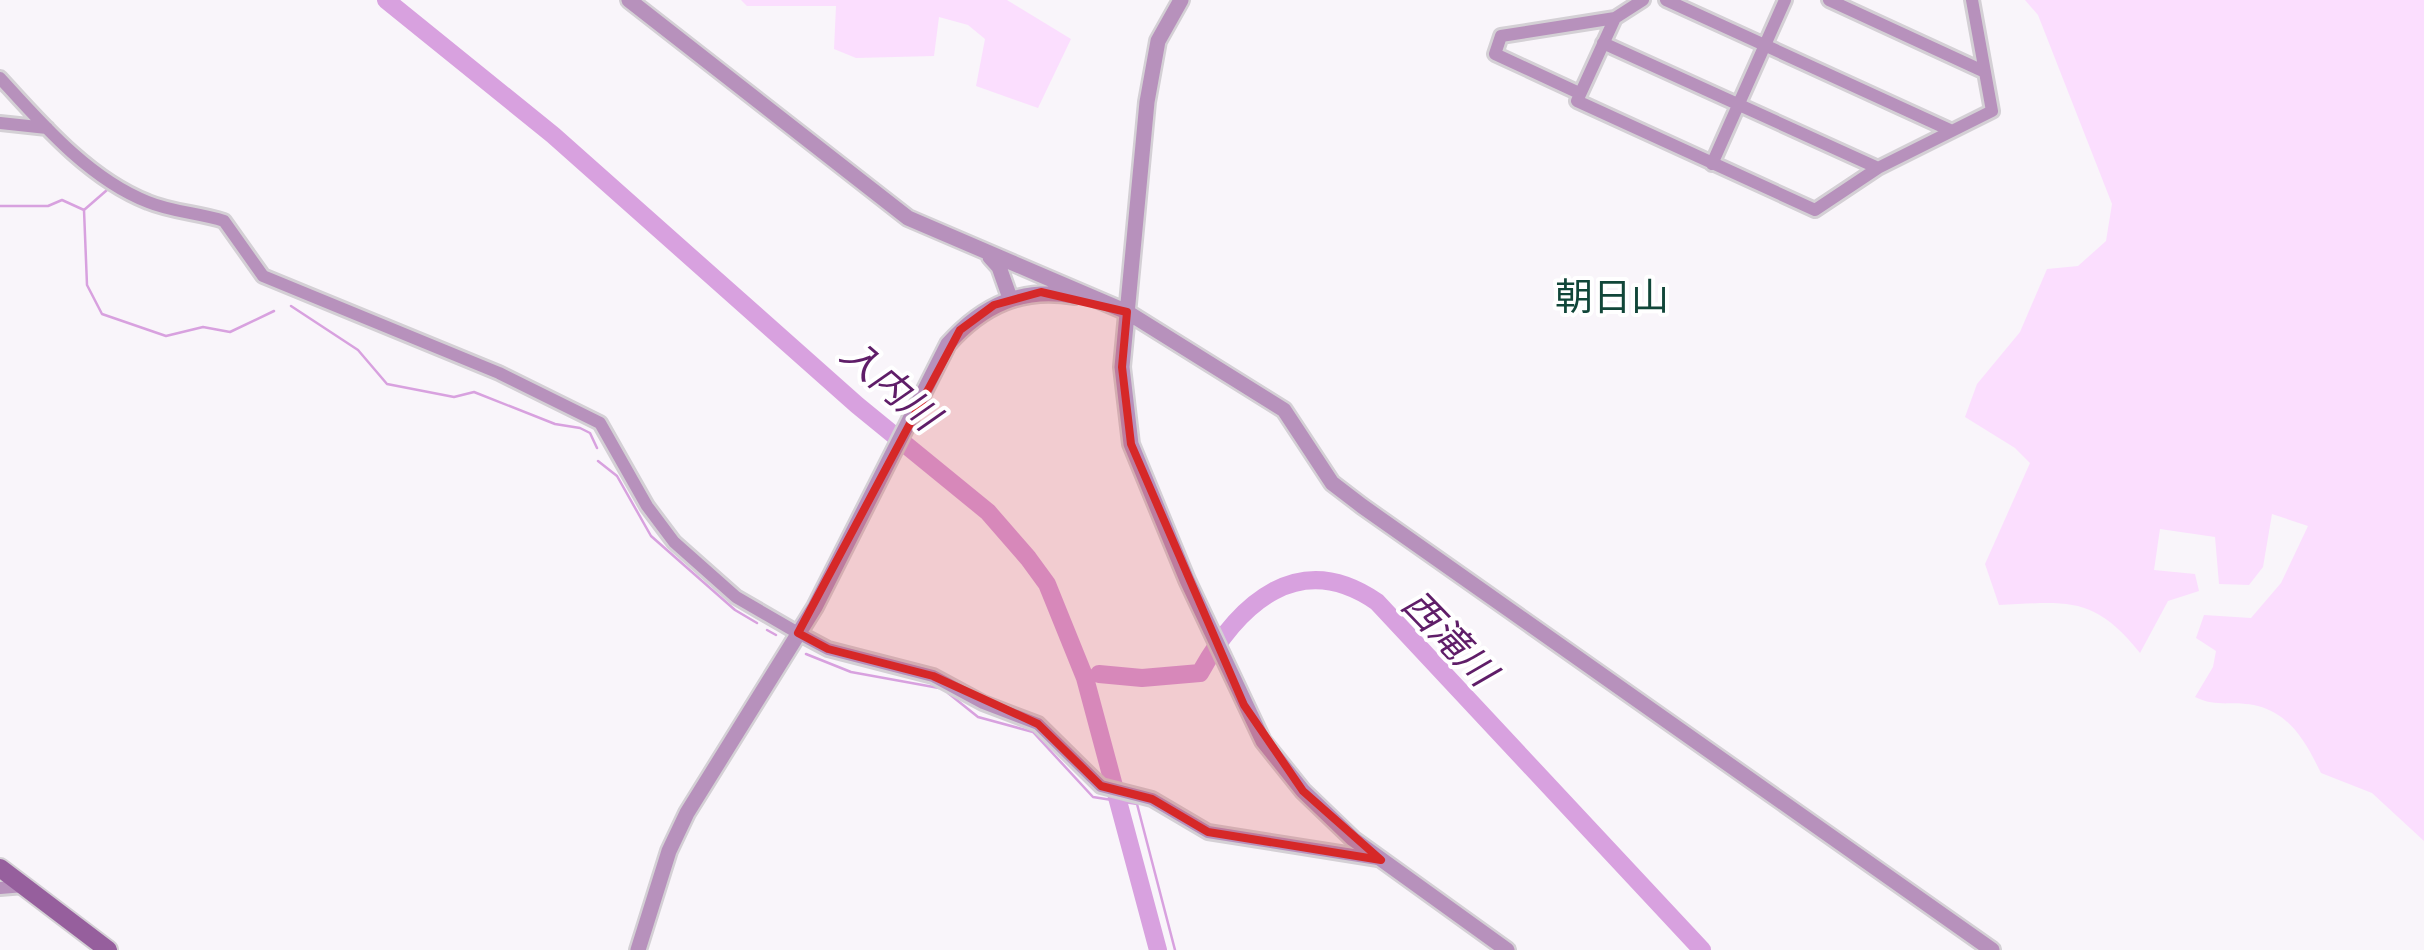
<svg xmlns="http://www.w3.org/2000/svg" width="2424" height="950" font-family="'Zilla Slab','Noto Sans JP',serif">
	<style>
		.green { fill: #fbdefe }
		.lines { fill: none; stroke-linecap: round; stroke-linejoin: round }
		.stream { stroke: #d8a1df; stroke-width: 2.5 }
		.river { stroke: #d8a1df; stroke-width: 18 }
		.minor-casing { stroke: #d4d0d5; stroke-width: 18 }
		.tertiary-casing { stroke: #d4d0d5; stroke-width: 20 }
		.secondary-casing { stroke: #d4d0d5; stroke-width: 22 }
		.minor { stroke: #b791bc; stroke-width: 12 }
		.tertiary { stroke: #b791bc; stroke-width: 15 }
		.secondary { stroke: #965f9d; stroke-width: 18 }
		.marked { fill: #d62828; fill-opacity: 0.2; stroke: #d62828; stroke-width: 8; stroke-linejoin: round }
		.labels { text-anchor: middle; stroke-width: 8; stroke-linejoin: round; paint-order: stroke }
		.neighbourhood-label { font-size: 38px; fill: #114639; stroke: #fff }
		.water-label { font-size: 38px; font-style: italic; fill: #5f1d68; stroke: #fff }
	</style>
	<rect width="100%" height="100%" fill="#f9f5fa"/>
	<!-- green -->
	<path class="green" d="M741,0H1007L1071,39L1038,108L976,86L985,39L968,25L939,17L934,56L856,58L834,49L836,6H747Z
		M2025,0H2424V841L2372,793L2321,773C2307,745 2292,715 2258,706C2235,700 2217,708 2195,697L2213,667L2216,651L2196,638L2204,615L2251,618L2281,583L2308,526L2272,514L2263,567L2249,585L2219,584L2215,537L2160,529L2154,570L2195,574L2199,591L2168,601L2140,653C2094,595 2067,602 1999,605L1985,564L2030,463L2015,448L1965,417L1977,384L2020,332L2047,269L2078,266L2106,241L2112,204L2038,15Z"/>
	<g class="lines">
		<!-- stream -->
		<path class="stream" d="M107,190L84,210L87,285L102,314L166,336L203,327L230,332L274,311
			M0,206H48L62,200L84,210
			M291,306L358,350L387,384L454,397L474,392L555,424L580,428L590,433L597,448
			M598,461L617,476L651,536L735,610L757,623
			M767,630L776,635
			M806,654L851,672L939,688
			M948,693L978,717L1033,732L1093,797L1137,804L1175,950"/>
		<!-- river -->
		<path class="river" d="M386,0L553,135L857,405L988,512L1028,558L1047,584L1085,678L1158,950
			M1099,674L1142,678L1200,673C1239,603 1299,548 1377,602L1702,950"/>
		<!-- minor casing -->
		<g class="minor-casing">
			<path id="minor" d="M1666,0L1952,131
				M1829,0L1985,72
				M1615,18L1577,101L1815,210L1878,168L1992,111L1972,0
				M1603,43L1878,168
				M0,78C41,123 89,179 148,202C172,212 199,213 224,221L263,276L499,373L600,423L647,506L674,542L736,597L798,633L828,649L933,676L983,703L1038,724L1101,786L1152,799L1208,832L1378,859
				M1579,93L1495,54L1501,36L1615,18L1643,0
				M0,123L47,128
				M1712,164L1785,0
				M0,888L24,886"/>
		</g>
		<!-- tertiary casing -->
		<g class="tertiary-casing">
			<path id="tertiary" d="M629,0L908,218L1127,312L1284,410L1332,483L1362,506L1992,950
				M1181,0L1158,41L1147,102L1122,367L1131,444L1187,580L1263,741L1303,791L1353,839L1507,950
				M990,257L999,267L1010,298
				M638,950L669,851L687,813L815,607L948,344C983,305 1022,287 1074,296"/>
		</g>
		<!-- secondary casing -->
		<g class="secondary-casing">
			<path id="secondary" d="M0,868L108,950"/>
		</g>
		<!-- minor -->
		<use href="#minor" class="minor"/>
		<!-- tertiary -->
		<use href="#tertiary" class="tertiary"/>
		<!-- secondary -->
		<use href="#secondary" class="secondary"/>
	</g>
	<!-- marked area -->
	<path class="marked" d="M1041,292L1127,312L1122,367L1131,444L1244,705L1303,791L1381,860L1208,832L1152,799L1101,786L1038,724L933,676L828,649L798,633L960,330L994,305Z"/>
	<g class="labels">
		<!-- neighbourhood labels -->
		<g class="neighbourhood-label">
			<text x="1612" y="310">朝日山</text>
		</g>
		<!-- water labels -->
		<g class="water-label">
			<text transform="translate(890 385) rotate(41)" y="13">入内川</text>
			<text transform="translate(1449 638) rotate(46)" y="13">西滝川</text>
		</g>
	</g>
</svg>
